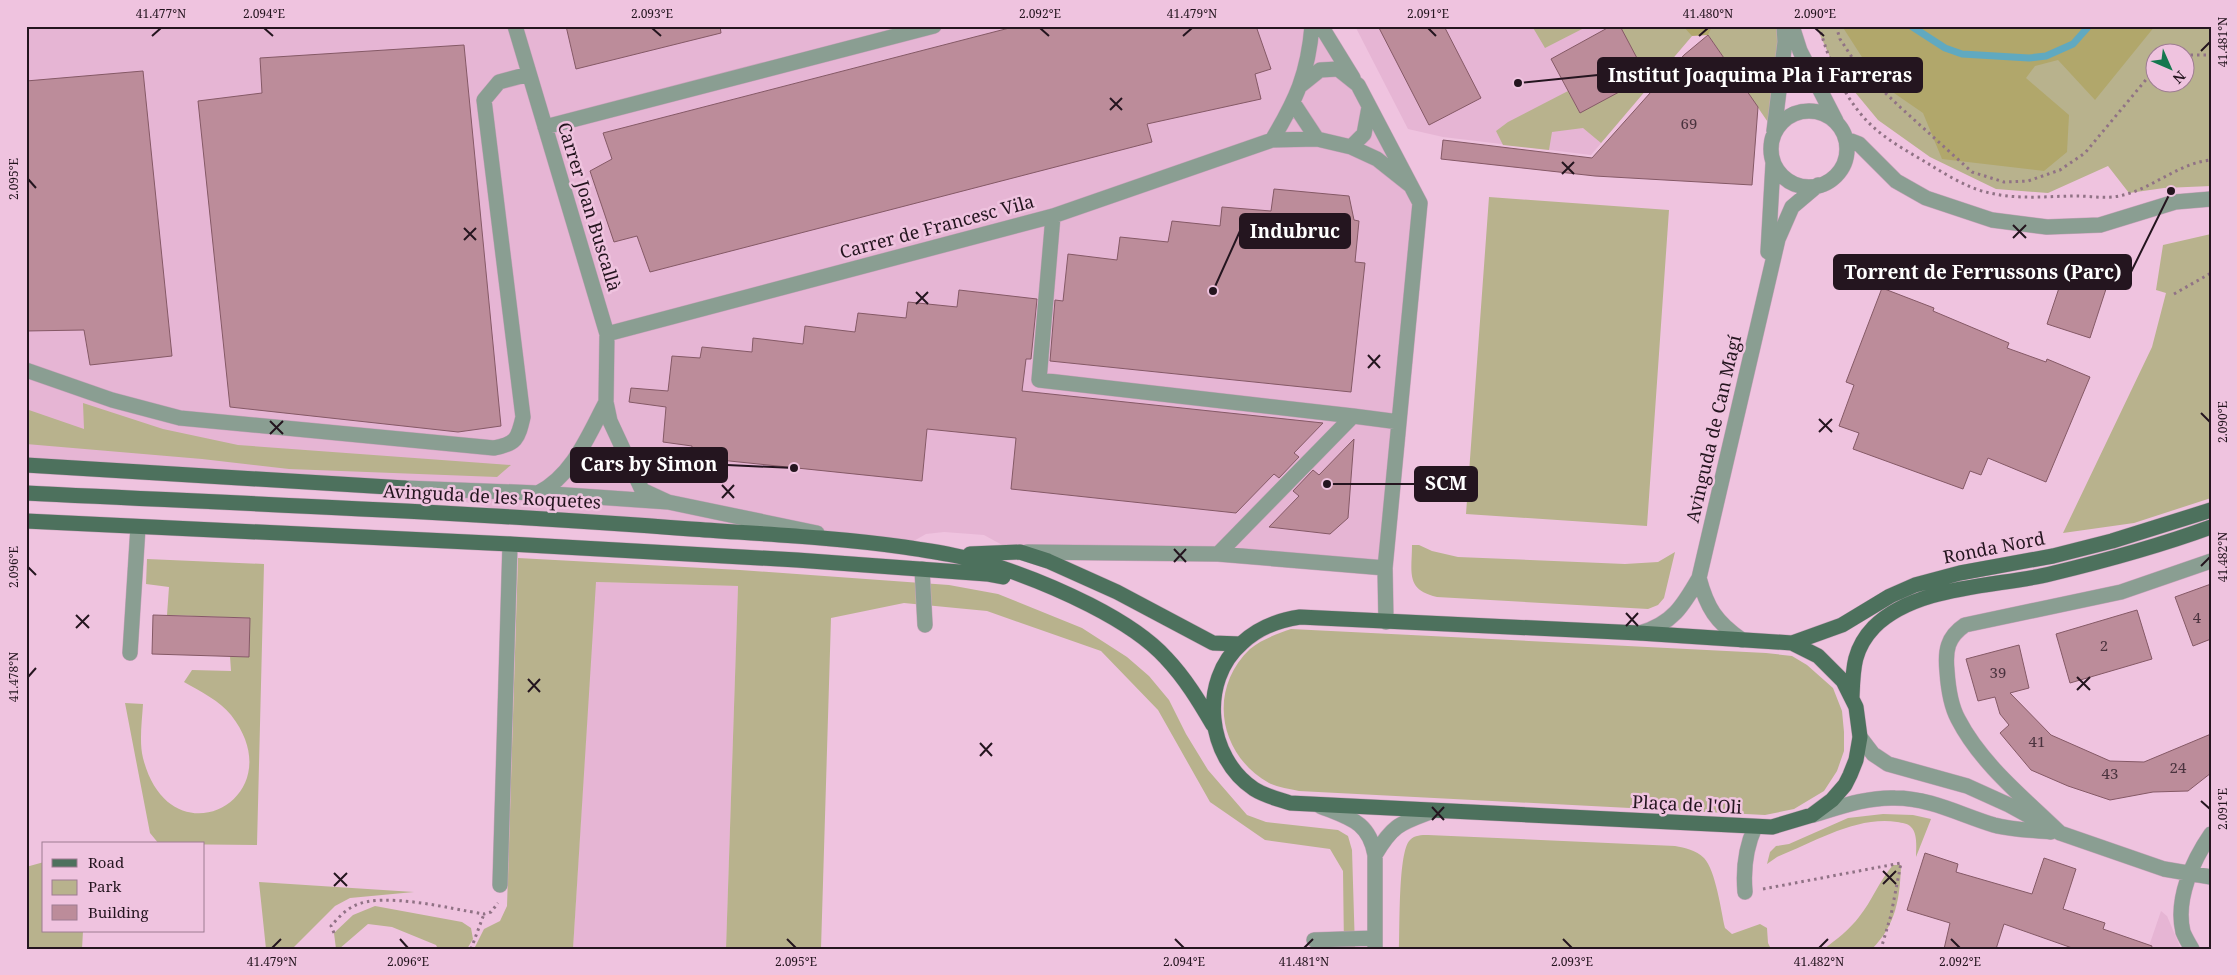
<svg xmlns="http://www.w3.org/2000/svg" width="2237" height="975" font-family="'Noto Serif',serif">
	<style>
		.built { fill: #e6b5d4 }
		.green { fill: #b8b28d; fill-rule: evenodd }
		.forest { fill: #b1a76b }
		.lines { fill: none; stroke-linecap: round; stroke-linejoin: round }
		.stream { stroke: #60a9c0; stroke-width: 7 }
		.building { fill: #bc8c9a; stroke: #855966 }
		.minor-casing { stroke: #caa4bc; stroke-width: 16 }
		.major-casing { stroke: #caa4bc; stroke-width: 16 }
		.path { stroke: #907285; stroke-width: 3; stroke-dasharray: 2.5 4; stroke-linecap: butt }
		.minor { stroke: #8a9e92; stroke-width: 15 }
		.major { stroke: #4d715d; stroke-width: 15 }
		.ticks { fill: none; stroke: #24151f; stroke-width: 2 }
		.labels { text-anchor: middle; stroke-width: 5; stroke-linejoin: round; paint-order: stroke }
		.number-label { font-size: 15px; fill: #4a333e }
		.street-label { font-size: 18px; fill: #24151f; stroke: #efc3df }
		.leader { fill: none; stroke: #24151f; stroke-width: 2 }
		.callout-dot { fill: #24151f; stroke: #efc3df; stroke-width: 2 }
		.callout { fill: #24151f; stroke: #24151f; stroke-width: 2 }
		.callout-label { font-size: 19px; text-anchor: middle; font-weight: bold; fill: #fff }
		.neatline { fill: none; stroke: #24151f; stroke-width: 2 }
		.ticks-label { font-size: 12px; text-anchor: middle; fill: #24151f }
	</style>
	<rect width="100%" height="100%" fill="#efc3df"/>
	<!-- built -->
	<path class="built" d="M26,26H1327L1420,203L1385,568L1006,547L984,535L944,532L926,534L903,547L526,516L405,488L26,465Z
		M1355,26H1698L1692,36L1591,155L1443,137L1408,129Z
		M595,582L738,586L726,949H573Z
		M2161,911L2167,916L2181,949H2148Z"/>
	<!-- green -->
	<path class="green" d="M1532,26H1588L1545,48Z
		M1620,26H1698L1692,36L1601,143L1583,128L1552,132L1549,150L1503,145L1496,131L1508,122L1568,91L1580,113Z
		M1702,26H1783L1774,131Z
		M1816,26H2211V186L2164,188L2129,193L2108,166L2048,193L1996,189L1930,157L1878,120L1835,68ZM2154,52H2184V82H2154Z
		M1489,197L1669,210L1647,526L1466,514Z
		M2211,234V498L2134,523L2063,533L2152,347L2166,293L2156,290L2163,245Z
		M83,403L163,429L238,445L511,465L497,477L289,469L202,459L26,444V409L84,429Z
		M1412,545H1419L1432,551L1458,557L1625,564L1658,562L1675,552L1664,598L1658,605L1648,609L1437,597C1405,590 1412,572 1412,545Z
		M518,558L740,570L949,585L998,594L1082,628L1127,657L1149,676L1169,700L1186,734L1208,770L1247,815L1266,822L1338,830L1348,836L1352,850L1355,949H1344L1343,871L1330,849L1265,840L1210,802L1158,710L1101,651L987,611L904,603L831,618L821,949H726L738,586L596,582L573,949H474L484,929L500,921L507,906Z
		M147,559L264,564L257,845L159,844L150,833L125,703L143,704C142,721 139,742 143,758C170,865 296,798 231,715C220,701 200,691 184,682L192,670L231,671L230,656L249,657L250,618L167,615L169,587L146,584Z
		M1291,629L1766,653L1792,656L1807,665L1833,688L1842,711L1844,732V751L1837,771L1824,791L1794,809L1765,815L1299,791C1290,789 1277,787 1269,783C1219,755 1207,690 1250,649C1262,639 1277,634 1291,629Z
		M1883,814L1913,815L1931,819L1916,857C1916,848 1918,834 1911,827C1908,823 1902,823 1897,822C1856,816 1815,842 1777,857L1767,864L1770,852L1776,846L1789,844L1848,818Z
		M1428,835L1675,846C1685,848 1696,850 1704,858C1716,871 1721,911 1725,928L1732,934L1760,924L1767,928L1768,943L1771,949H1399C1400,929 1398,851 1410,840C1415,835 1421,835 1428,835Z
		M44,862V931H83L82,949H26V867Z
		M1893,865H1901C1900,898 1896,925 1872,949H1824C1837,939 1849,930 1859,917C1872,901 1879,881 1893,865Z
		M259,882L414,892L350,898L335,906L292,949H266Z
		M375,906L462,922L471,928L473,939L467,949H438L436,945L392,927L368,924L339,949H336L334,933L353,915Z"/>
	<!-- forest -->
	<path class="forest" d="M1683,26H1712L1708,35L1692,36Z
		M1842,26H2155L2095,100L2058,60L2035,66L2026,78L2069,115L2067,152L2044,171L1942,159L1923,113L1878,82Z"/>
	<g class="lines">
		<!-- stream -->
		<path class="stream" d="M1911,26L1945,48L1962,54L2029,58L2046,56L2073,44L2089,26"/>
	</g>
	<!-- building -->
	<path class="building" d="M566,26H720L721,33L576,69Z
		M1017,26H1256L1271,69L1255,74L1261,99L1147,124L1152,142L650,272L637,236L614,242L590,171L612,159L603,133Z
		M1378,26H1444L1481,98L1429,125Z
		M1611,26H1620L1647,77L1580,113L1551,59Z
		M1708,35L1758,107L1752,185L1595,176L1441,159L1443,140L1592,158L1684,55Z
		M464,45L501,426L458,432L230,407L198,101L262,93L260,58Z
		M143,71L172,356L90,365L84,330L26,331V81Z
		M1274,189L1349,196L1354,220L1359,221L1355,262L1365,263L1351,392L1050,361L1055,300L1063,301L1068,254L1117,260L1120,237L1168,242L1172,221L1220,226L1222,207L1271,211Z
		M2063,276L2106,289L2090,338L2047,324Z
		M1882,288L1934,308L1933,311L2009,343L2007,348L2046,362L2047,359L2090,377L2046,482L1988,458L1981,475L1970,471L1963,489L1853,449L1859,433L1839,426L1854,385L1846,382Z
		M959,290L1037,299L1031,359H1026L1022,391L1323,423L1294,453L1299,457L1279,478L1274,474L1236,513L1011,489L1016,438L927,429L922,481L691,457L692,446L663,442L666,407L629,402L631,388L668,391L672,356L700,358L702,347L752,352L753,338L803,344L805,326L855,332L858,313L906,318L908,302L957,307Z
		M1354,439L1348,518L1330,534L1269,527L1299,496L1293,491L1313,470L1319,475Z
		M2211,584V639L2193,646L2175,597Z
		M2137,610L2152,659L2070,683L2056,634Z
		M153,615L250,618L249,657L152,654Z
		M2019,645L2029,688L2010,693L2051,735L2110,761L2144,762L2211,734V773L2188,791L2153,792L2110,800L2068,786L2031,770L2000,733L2009,725L2000,714L1995,697L1978,701L1966,659Z
		M1925,853L1958,864L1956,872L2032,894L2044,858L2076,869L2063,909L2105,923L2103,929L2152,946L2151,949H2075L2004,924L1996,949H1944L1950,923L1907,910Z"/>
	<g class="lines">
		<!-- minor casing -->
		<g class="minor-casing">
			<path id="minor" d="M515,26L607,334L606,402L610,421L642,490L668,502
				M1321,26L1353,78
				M1792,26L1800,51L1836,121
				M1300,86L1320,70L1338,69L1358,85L1420,203L1385,568L1386,622
				M1294,104L1317,139
				M1771 149a38 38 0 1 1 76 0a38 38 0 1 1-76 0Z
				M545,127L934,26
				M1774,131L1785,42L1784,26
				M1846,139L1859,144L1896,181L1926,198L1992,220L2047,227L2100,225L2175,202L2211,199
				M1272,140C1296,100 1308,74 1312,26
				M1351,147L1364,134L1369,107
				M1053,216L1039,380L1353,416
				M1768,252L1773,164
				M607,334L1053,216L1272,140L1317,139L1351,147L1377,159L1411,186
				M26,370L112,400L180,418L494,448C516,444 518,439 523,417L484,100L499,82L529,74
				M579,454C598,468 605,465 625,454
				M405,488L538,493L668,502L817,533
				M538,493C573,475 588,436 606,402
				M1027,552L1218,554L1385,568
				M1218,554L1353,416L1399,422
				M922,569L925,625
				M1699,578C1707,608 1716,622 1742,640
				M1640,633C1672,624 1683,606 1699,578L1778,239L1792,207L1818,185
				M130,653L138,527
				M1860,737L1873,754L1888,764L1967,786L2009,805L2060,833L2164,869L2211,877
				M1320,806C1349,818 1369,821 1375,855V949
				M1813,815C1840,807 1867,797 1895,798C1930,798 1961,815 1994,825C2012,830 2033,830 2051,832
				M2060,833C2025,799 1981,764 1958,719C1951,706 1948,686 1947,671C1945,651 1947,637 1965,625L2121,592L2211,561
				M1375,855C1393,824 1401,823 1433,811
				M500,885L510,544
				M1745,892C1743,869 1745,849 1755,827
				M1314,940L1375,938
				M2192,949C2189,944 2185,937 2183,932C2175,899 2193,860 2211,834"/>
		</g>
		<!-- major casing -->
		<g class="major-casing">
			<path id="major" d="M26,465L405,488
				M26,493C248,504 470,512 691,529C762,534 833,537 904,547C937,552 970,557 1002,568C1052,585 1131,619 1166,658C1185,678 1199,701 1213,725
				M26,521L510,544L797,560L987,574L1003,577
				M970,554L1020,552L1048,561L1117,592L1213,643L1240,644
				M1300,617L1639,633L1792,643L1818,656L1843,681L1856,707L1860,737L1856,760L1850,775L1845,785L1832,800L1812,815L1772,827L1290,803C1278,799 1265,796 1254,789C1207,758 1198,681 1242,643C1258,628 1279,620 1300,617Z
				M1792,643L1842,625L1890,596L1915,585L1960,573L2053,556L2112,541L2211,510
				M1852,697C1853,669 1853,649 1874,627C1916,585 1996,587 2050,574C2104,561 2159,546 2211,527"/>
		</g>
		<!-- path -->
		<path class="path" d="M1819,26C1829,61 1843,97 1869,123C1887,141 1911,153 1932,166C1950,177 1970,189 1990,193C2020,200 2048,196 2077,196C2091,196 2106,199 2119,196C2151,190 2178,163 2211,160
			M1836,26L1840,39L1859,68L1900,107L1972,172L2004,182L2028,181L2060,170L2085,153L2154,70
			M2184,55H2211
			M2174,294L2211,273
			M1763,889L1901,863L1891,915L1881,949
			M334,933L331,926C337,919 345,910 354,906C383,891 451,909 484,914L491,912L498,903
			M471,949L484,914"/>
		<!-- minor -->
		<use href="#minor" class="minor"/>
		<!-- major -->
		<use href="#major" class="major"/>
	</g>
	<!-- ticks -->
	<path class="ticks" d="M264,28L273,36M652,28L661,36M1040,28L1049,36M1428,28L1436,36M1815,28L1824,36M152,36L161,28M1183,36L1192,28M1699,36L1708,28M2201,51L2210,42M1110,98L1122,110M1110,110L1122,98M1562,162L1574,174M1562,174L1574,162M28,179L36,188M2013,225L2026,238M464,228L476,240M2013,238L2026,225M464,240L476,228M916,292L928,304M916,304L928,292M1368,355L1380,368M1368,368L1380,355M2201,413L2210,422M1819,419L1832,432M270,421L283,434M1819,432L1832,419M270,434L283,421M722,485L734,498M722,498L734,485M1174,549L1186,562M1174,562L1186,549M2201,566L2210,557M28,567L36,575M1626,613L1638,626M76,615L89,628M1626,626L1638,613M76,628L89,615M28,677L36,668M2077,677L2090,690M528,679L540,692M2077,690L2090,677M528,692L540,679M980,743L992,756M980,756L992,743M2201,801L2210,809M1432,807L1444,820M1432,820L1444,807M1883,871L1896,884M334,873L347,886M1883,884L1896,871M334,886L347,873M400,939L408,948M787,939L796,948M1175,939L1184,948M1563,939L1572,948M1951,939L1960,948M272,948L281,939M1304,948L1313,939M1819,948L1828,939"/>
	<g class="labels">
		<!-- number labels -->
		<g class="number-label">
			<text x="1689" y="129">69</text>
			<text x="2197" y="623">4</text>
			<text x="2104" y="651">2</text>
			<text x="1998" y="678">39</text>
			<text x="2037" y="747">41</text>
			<text x="2178" y="773">24</text>
			<text x="2110" y="779">43</text>
		</g>
		<!-- street labels -->
		<g class="street-label">
			<text transform="translate(589 207) rotate(73)" y="6">Carrer Joan Buscallà</text>
			<text transform="translate(937 227) rotate(-15)" y="6">Carrer de Francesc Vila</text>
			<text transform="translate(1714 429) rotate(-77)" y="6">Avinguda de Can Magí</text>
			<text transform="translate(492 497) rotate(3)" y="6">Avinguda de les Roquetes</text>
			<text transform="translate(1994 548) rotate(-11)" y="6">Ronda Nord</text>
			<text transform="translate(1687 805) rotate(3)" y="6">Plaça de l'Oli</text>
		</g>
	</g>
	<!-- callouts -->
	<path class="leader" d="M1518 83L1598 75M1213 291L1240 231M2171 191L2131 272M794 468L727 465M1327 484L1415 484"/>
	<g class="callout-dot">
		<circle cx="1518" cy="83" r="5"/>
		<circle cx="1213" cy="291" r="5"/>
		<circle cx="2171" cy="191" r="5"/>
		<circle cx="794" cy="468" r="5"/>
		<circle cx="1327" cy="484" r="5"/>
	</g>
	<g class="callout">
		<rect x="1598" y="58" width="324" height="34" rx="5"/>
		<rect x="1240" y="214" width="110" height="34" rx="5"/>
		<rect x="1834" y="255" width="297" height="34" rx="5"/>
		<rect x="571" y="448" width="156" height="34" rx="5"/>
		<rect x="1415" y="467" width="62" height="34" rx="5"/>
	</g>
	<g class="callout-label">
		<text x="1760" y="82">Institut Joaquima Pla i Farreras</text>
		<text x="1295" y="238">Indubruc</text>
		<text x="1983" y="279">Torrent de Ferrussons (Parc)</text>
		<text x="649" y="471">Cars by Simon</text>
		<text x="1446" y="490">SCM</text>
	</g>
	<!-- border -->
	<rect width="2237" height="975" fill="none" stroke="#efc3df" stroke-width="55"/>
	<!-- legend -->
	<rect x="42" y="842" width="162" height="90" fill="#efc3df" stroke="#9e7d92"/>
	<rect x="52" y="859" width="25" height="8" fill="#4d715d" stroke="#9e7d92"/>
	<text x="88" y="868" font-size="15" fill="#24151f">Road</text>
	<rect x="52" y="880" width="25" height="15" fill="#b8b28d" stroke="#9e7d92"/>
	<text x="88" y="892" font-size="15" fill="#24151f">Park</text>
	<rect x="52" y="905" width="25" height="15" fill="#bc8c9a" stroke="#9e7d92"/>
	<text x="88" y="918" font-size="15" fill="#24151f">Building</text>
	<!-- north arrow -->
	<g transform="translate(2170 68) rotate(135)"><circle r="24" fill="#efc3df" stroke="#9e7d92"/>
	<path d="M0-4L9 19L0 12L-9 19Z" fill="#15784f"/>
	<text y="-8" font-size="14" font-weight="bold" text-anchor="middle" fill="#24151f">N</text>
	</g>
	<rect x="28" y="28" width="2182" height="920" class="neatline"/>
	<g class="ticks-label">
		<text x="161" y="18">41.477°N</text>
		<text x="264" y="18">2.094°E</text>
		<text x="652" y="18">2.093°E</text>
		<text x="1040" y="18">2.092°E</text>
		<text x="1192" y="18">41.479°N</text>
		<text x="1428" y="18">2.091°E</text>
		<text x="1708" y="18">41.480°N</text>
		<text x="1815" y="18">2.090°E</text>
		<text transform="translate(2223 42) rotate(-90)" y="4">41.481°N</text>
		<text transform="translate(14 179) rotate(-90)" y="4">2.095°E</text>
		<text transform="translate(2223 422) rotate(-90)" y="4">2.090°E</text>
		<text transform="translate(2223 557) rotate(-90)" y="4">41.482°N</text>
		<text transform="translate(14 567) rotate(-90)" y="4">2.096°E</text>
		<text transform="translate(14 677) rotate(-90)" y="4">41.478°N</text>
		<text transform="translate(2223 809) rotate(-90)" y="4">2.091°E</text>
		<text x="272" y="966">41.479°N</text>
		<text x="408" y="966">2.096°E</text>
		<text x="796" y="966">2.095°E</text>
		<text x="1184" y="966">2.094°E</text>
		<text x="1304" y="966">41.481°N</text>
		<text x="1572" y="966">2.093°E</text>
		<text x="1819" y="966">41.482°N</text>
		<text x="1960" y="966">2.092°E</text>
	</g>
</svg>
